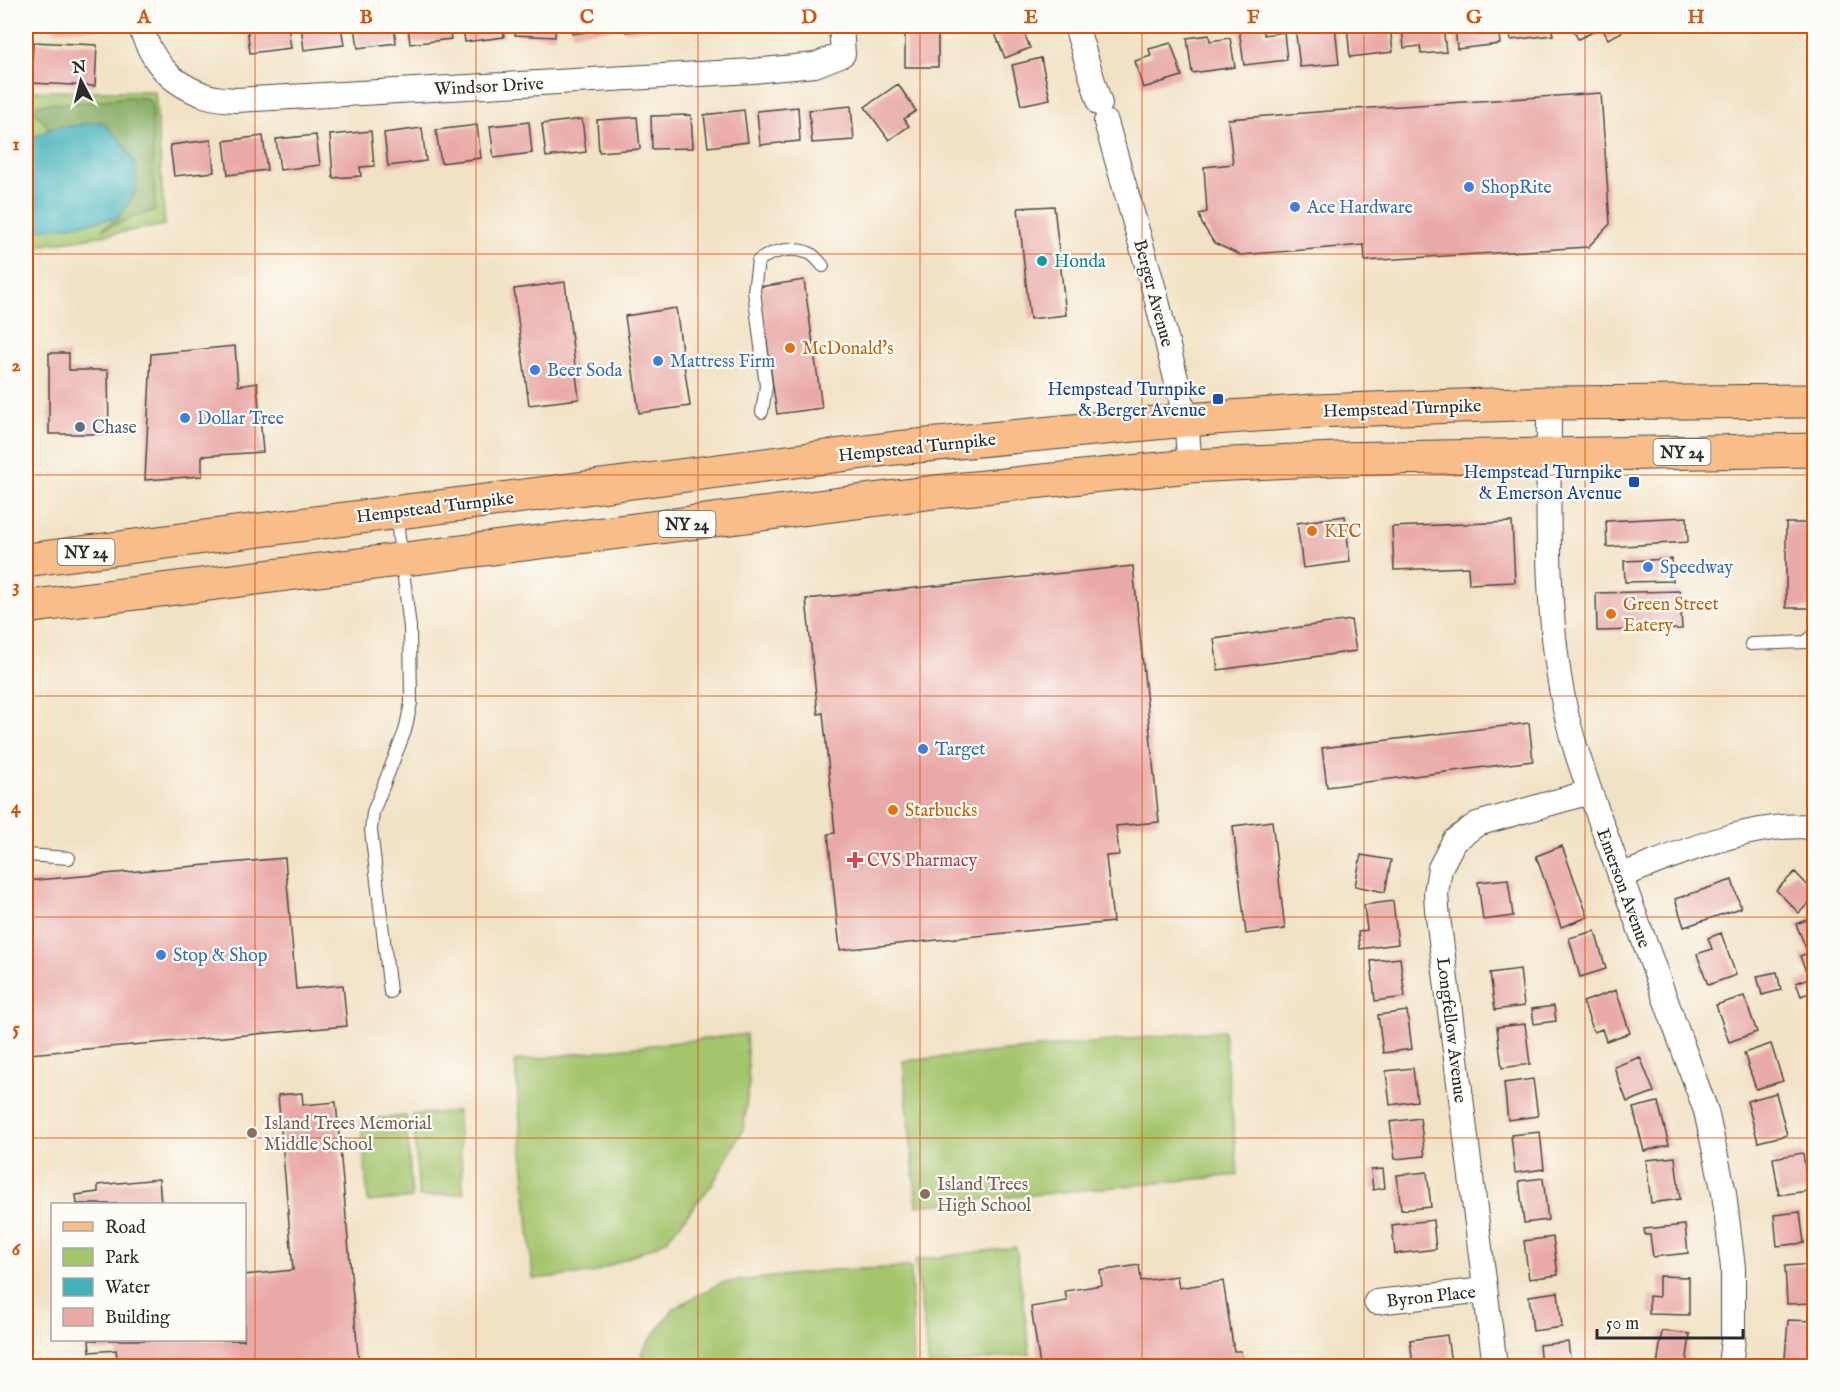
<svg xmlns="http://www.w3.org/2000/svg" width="1840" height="1392" font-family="'IM FELL English',serif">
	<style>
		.green { fill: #a4c46c; stroke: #68784c; stroke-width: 1.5 }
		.forest { fill: #83aa60; stroke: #576a46; stroke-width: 1.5 }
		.water { fill: #41b1ba; stroke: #366e72; stroke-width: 1.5 }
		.building { fill: #e9aaa7 }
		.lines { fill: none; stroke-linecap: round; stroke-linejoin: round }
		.service-casing { stroke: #494642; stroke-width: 14 }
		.minor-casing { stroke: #494642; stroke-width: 26 }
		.primary-casing { stroke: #494642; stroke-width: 35 }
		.service { stroke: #fff; stroke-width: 12 }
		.minor { stroke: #fff; stroke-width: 24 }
		.primary { stroke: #f8bd88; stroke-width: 33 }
		.grid { fill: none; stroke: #d5540f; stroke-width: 1.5; stroke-opacity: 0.55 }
		.shop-dot { fill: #3f7fe0; stroke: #fdfcf7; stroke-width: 2 }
		.culture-dot { fill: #0f9aa8; stroke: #fdfcf7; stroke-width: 2 }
		.food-dot { fill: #e8710a; stroke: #fdfcf7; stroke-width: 2 }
		.transit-dot { fill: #1a4fb4; stroke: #fdfcf7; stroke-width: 2 }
		.service-dot { fill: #5c6f8a; stroke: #fdfcf7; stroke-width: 2 }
		.health-dot { fill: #e0444e; stroke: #fdfcf7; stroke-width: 2 }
		.education-dot { fill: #8d6e63; stroke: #fdfcf7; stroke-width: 2 }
		.labels { text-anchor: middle; stroke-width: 4.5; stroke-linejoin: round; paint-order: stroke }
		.shield { fill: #fdfcf7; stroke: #6a6a68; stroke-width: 1.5 }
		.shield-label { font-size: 16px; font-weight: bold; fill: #2b2b2b }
		.street-label { font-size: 18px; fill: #2b2b2b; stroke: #fdfcf7 }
		.shop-label { font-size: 18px; fill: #366cbe; stroke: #fdfcf7; text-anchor: start }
		.culture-label { font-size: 18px; fill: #0d838f; stroke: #fdfcf7; text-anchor: start }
		.food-label { font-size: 18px; fill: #c56008; stroke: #fdfcf7; text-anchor: start }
		.transit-label { font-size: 18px; fill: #164399; stroke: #fdfcf7; text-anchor: end }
		.service-label { font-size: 18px; fill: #4e5e75; stroke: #fdfcf7; text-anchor: start }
		.health-label { font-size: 18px; fill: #be3a42; stroke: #fdfcf7; text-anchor: start }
		.education-label { font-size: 18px; fill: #785e54; stroke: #fdfcf7; text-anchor: start }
		.neatline { fill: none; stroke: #d5540f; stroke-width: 2 }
		.grid-label { font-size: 20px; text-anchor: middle; font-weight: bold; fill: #d5540f }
	</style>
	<rect width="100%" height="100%" fill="#fdfcf7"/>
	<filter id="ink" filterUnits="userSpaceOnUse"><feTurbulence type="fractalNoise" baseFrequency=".0167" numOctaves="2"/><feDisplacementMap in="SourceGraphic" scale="12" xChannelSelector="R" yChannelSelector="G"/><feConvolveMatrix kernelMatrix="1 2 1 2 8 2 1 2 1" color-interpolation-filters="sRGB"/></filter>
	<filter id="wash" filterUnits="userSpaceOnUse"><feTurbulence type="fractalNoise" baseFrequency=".008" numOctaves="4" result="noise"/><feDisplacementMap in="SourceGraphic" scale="24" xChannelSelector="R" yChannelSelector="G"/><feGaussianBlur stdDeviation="1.35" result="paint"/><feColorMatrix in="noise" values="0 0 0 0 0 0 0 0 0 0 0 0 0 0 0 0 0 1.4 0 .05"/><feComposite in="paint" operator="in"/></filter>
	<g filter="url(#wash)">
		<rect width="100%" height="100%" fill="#f2e2c5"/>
		<!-- green -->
		<path class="green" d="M26,91H155L165,225L26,248Z
			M1224,1030L1238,1175L917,1206L903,1061Z
			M746,1034L749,1084L743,1130L713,1183L666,1241L593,1273L533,1279L515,1061Z
			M457,1111L464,1193L419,1197L413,1115Z
			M406,1116L412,1198L368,1202L361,1120Z
			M1016,1247L1030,1354L929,1366L915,1260Z
			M911,1267L914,1366H640L642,1351L674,1308L721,1283L833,1270Z"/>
		<!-- forest -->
		<path class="forest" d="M127,97L145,98L152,103L155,210L102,229L118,218L135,191V164L120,140L102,122L50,129L35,112L38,104L89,102Z"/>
		<!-- water -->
		<path class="water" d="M102,122C121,140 142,161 135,190C133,199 123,210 117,218L50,229L29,230L26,221V141L50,129Z"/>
		<g id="blocks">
			<!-- building -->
			<path class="building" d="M55,26H95V29L55,30Z
				M189,26H221V29L190,33Z
				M247,26H288L291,48L250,53Z
				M301,26H341L344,45L304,50Z
				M355,26H394L396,43L358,48Z
				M408,26H449L451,39L410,44Z
				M463,26H503L504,37L465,42Z
				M516,26H556L555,37L515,35Z
				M571,26H612L613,29L572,34Z
				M625,26H667V27L626,32Z
				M992,26H1030L1031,27L1023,30L1030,48L1005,58Z
				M1263,26L1264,35L1284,32L1287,60L1244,65L1239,29Z
				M1315,26H1335L1339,64L1300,67L1295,27Z
				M1347,26H1371V27L1390,26L1393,52L1350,57Z
				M1402,26H1443L1446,52L1421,54L1420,46L1404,48Z
				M1455,26H1498L1500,44L1457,49Z
				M1509,26H1551L1553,35L1511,40Z
				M1571,26H1619L1622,32L1608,39L1602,28L1578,39Z
				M905,28H938V67H905Z
				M1209,35L1210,41L1230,38L1235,67L1192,73L1187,38Z
				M33,42L97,45L95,86L31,83Z
				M1171,43L1182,76L1143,88L1135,61L1151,56L1149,49Z
				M1041,58L1050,99L1021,105L1012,65Z
				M898,84L916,111L904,119L909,126L889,140L865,107Z
				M1601,93L1610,224L1588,247L1365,261L1364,245L1240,255L1214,243L1202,224L1199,214L1207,212L1204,167L1233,164L1228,119L1355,109Z
				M851,106L854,140L812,143L809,110Z
				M798,107L800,141L760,145L757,111Z
				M744,110L748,142L708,147L704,115Z
				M691,115L693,148L652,149L651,116Z
				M637,117L640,149L599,152L597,120Z
				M582,119L586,152L546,157L542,124Z
				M529,122L532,153L494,158L490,126Z
				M477,125L481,158L441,163L436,130Z
				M422,128L426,161L388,166L384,133Z
				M371,131L374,166L360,167L361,176L333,178L330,135Z
				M316,135L320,165L280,170L276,139Z
				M263,136L267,170L228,175L224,141Z
				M211,140L214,172L174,176L170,145Z
				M1054,206L1066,315L1030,319L1018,208Z
				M804,280L822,408L777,414L759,287Z
				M565,282L579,399L529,405L514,289Z
				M676,308L690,406L639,413L625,316Z
				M235,346L238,386L257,383L263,452L202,456V476L145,480L151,354Z
				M49,353H69V370H108L109,434H49Z
				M1345,516L1350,562L1303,568L1297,523Z
				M1687,517L1688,542L1607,547L1606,521Z
				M1512,522L1515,582L1469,584L1468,567L1394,570L1392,527Z
				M1786,523H1814V600H1809V608H1786Z
				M1672,559L1673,581L1625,582L1624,561Z
				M1133,566L1159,822L1116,826L1119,855L1106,856L1113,922L840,950L828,834L835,833L823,713L818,714L806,599Z
				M1680,591L1682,629L1597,631L1596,593Z
				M1351,620L1356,651L1218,670L1214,639Z
				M1529,723L1533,761L1327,787L1322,748Z
				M1272,821L1285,929L1246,934L1233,826Z
				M1562,846L1588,917L1561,927L1536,856Z
				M1361,855L1391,860L1385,892L1355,886Z
				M285,858L296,989L343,985L347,1026L29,1054L26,1008V881Z
				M1795,872L1814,892V898L1799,913L1776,890Z
				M1508,879L1513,916L1483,920L1478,882Z
				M1732,880L1741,908L1684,927L1675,899Z
				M1393,901L1398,944L1360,949L1358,932L1367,930L1364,905Z
				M1814,917V965L1805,969L1800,956L1808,953L1796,924Z
				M1595,931L1606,969L1580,977L1569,938Z
				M1721,933L1736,975L1708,985L1697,954L1712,949L1708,938Z
				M1400,958L1405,997L1375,1001L1371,961Z
				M1520,969L1524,1006L1495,1010L1490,973Z
				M1777,972L1781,990L1762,995L1757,976Z
				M1814,976V991L1801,996L1796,983Z
				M1616,990L1630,1033L1606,1041L1602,1029L1594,1032L1583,1002Z
				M1744,996L1757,1032L1729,1042L1716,1005Z
				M1554,1006L1556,1021L1534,1024L1532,1009Z
				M1407,1011L1412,1049L1383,1053L1378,1015Z
				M1525,1024L1530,1064L1502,1068L1497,1027Z
				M1771,1044L1783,1081L1756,1089L1744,1053Z
				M1640,1057L1654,1092L1627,1102L1614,1067Z
				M1413,1068L1417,1101L1390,1105L1386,1071Z
				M1533,1079L1538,1116L1508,1120L1504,1083Z
				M302,1093L303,1105L336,1102L359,1366H118L116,1350L90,1352L89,1340H244V1275L293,1270L278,1095Z
				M1776,1093L1787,1135L1758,1142L1747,1101Z
				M1658,1102L1669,1145L1644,1151L1633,1108Z
				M1420,1118L1425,1156L1395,1159L1390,1122Z
				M1540,1132L1544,1169L1515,1173L1511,1135Z
				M1803,1153L1808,1191L1779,1195L1773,1158Z
				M1675,1157L1680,1199L1651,1203L1646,1160Z
				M1383,1169L1385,1188L1373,1190L1371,1170Z
				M1427,1172L1431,1207L1401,1210L1397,1175Z
				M1543,1178L1548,1220L1524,1223L1519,1181Z
				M159,1179L161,1204H77L76,1195L98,1192V1185Z
				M1800,1212L1804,1243L1777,1246L1774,1215Z
				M1433,1220L1436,1249L1395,1254L1392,1225Z
				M1685,1225L1688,1253L1653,1257L1650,1235H1645L1644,1229Z
				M1553,1237L1558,1275L1529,1279L1524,1241Z
				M1814,1264V1303L1787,1304L1785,1266Z
				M1139,1265L1141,1281L1177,1276L1179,1288L1223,1281L1234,1351H1241L1243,1366H1040L1031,1307L1067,1301L1065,1291L1102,1285L1100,1271Z
				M1659,1276L1689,1277V1315L1649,1314V1296L1659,1297Z
				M1558,1292L1562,1327L1533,1331L1529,1296Z
				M1788,1320L1814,1321V1360L1785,1358Z
				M1662,1331L1690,1334L1686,1366H1657Z
				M1447,1335L1451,1364L1413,1366L1410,1340Z
				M1568,1342L1571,1366H1541L1539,1345Z"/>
		</g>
	</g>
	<g filter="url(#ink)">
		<use href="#blocks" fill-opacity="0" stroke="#494642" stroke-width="1.5"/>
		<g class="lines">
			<!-- service casing -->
			<g class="service-casing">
				<path id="service" d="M762,412L766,386L754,291L758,261C772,251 792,246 809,253C814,255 819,261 823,266
					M1751,644L1806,642L1814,635
					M26,855L69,858
					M390,992L371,830L373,812L405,731L411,703L410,628L396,513"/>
			</g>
			<!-- minor casing -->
			<g class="minor-casing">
				<path id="minor" d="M140,26C152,61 168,82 204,95C214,99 226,99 236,100L753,71L815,65L843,54L841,26
					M1076,26L1100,104
					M1106,122L1155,293L1186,420L1190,466
					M1549,403C1549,504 1544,605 1564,704C1570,734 1580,763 1590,792L1706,1111L1724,1193L1733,1268V1340L1730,1366
					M1620,876C1679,854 1750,821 1814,827
					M1376,1302L1485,1290
					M1495,1366L1437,909L1436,893L1440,868L1454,841L1477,824L1590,792"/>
			</g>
			<!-- primary casing -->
			<g class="primary-casing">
				<path id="primary" d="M26,560L896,448L1186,420L1314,411L1549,403L1814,401
					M26,607L935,492L1190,466L1334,459L1814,450"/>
			</g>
			<!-- service -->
			<use href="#service" class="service"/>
			<!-- minor -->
			<use href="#minor" class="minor"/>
			<!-- primary -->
			<use href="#primary" class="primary"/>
		</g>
	</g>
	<!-- grid -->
	<path class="grid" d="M255,26V1366M476,26V1366M698,26V1366M920,26V1366M1142,26V1366M1364,26V1366M1585,26V1366M26,254H1814M26,475H1814M26,696H1814M26,917H1814M26,1138H1814"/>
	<!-- markers -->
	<g class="shop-dot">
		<circle cx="1469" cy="187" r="6"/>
		<circle cx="1295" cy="207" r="6"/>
		<circle cx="658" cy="361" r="6"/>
		<circle cx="535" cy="370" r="6"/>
		<circle cx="185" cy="418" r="6"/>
		<circle cx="1648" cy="567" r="6"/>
		<circle cx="923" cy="749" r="6"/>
		<circle cx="161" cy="955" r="6"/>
	</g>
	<circle class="culture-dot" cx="1042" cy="261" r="6"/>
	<g class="food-dot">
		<circle cx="790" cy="348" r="6"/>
		<circle cx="1312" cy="531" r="6"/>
		<circle cx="1611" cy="614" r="6"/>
		<circle cx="893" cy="810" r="6"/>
	</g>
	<g class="transit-dot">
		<rect x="1212" y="393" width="12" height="12" rx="3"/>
		<rect x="1628" y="476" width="12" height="12" rx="3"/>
	</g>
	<circle class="service-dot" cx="80" cy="427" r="6"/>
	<path class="health-dot" d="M852 851h6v6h6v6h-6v6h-6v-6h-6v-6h6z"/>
	<g class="education-dot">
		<circle cx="252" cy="1133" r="6"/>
		<circle cx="925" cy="1194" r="6"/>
	</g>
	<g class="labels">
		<!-- shield labels -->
		<g class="shield">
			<rect x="1653.5" y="439" width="57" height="26" rx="4.5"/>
			<rect x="658.5" y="511" width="57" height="26" rx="4.5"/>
			<rect x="57.5" y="539" width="57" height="26" rx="4.5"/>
		</g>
		<g class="shield-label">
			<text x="1682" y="458">NY 24</text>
			<text x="687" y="530">NY 24</text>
			<text x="86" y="558">NY 24</text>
		</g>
		<!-- street labels -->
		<g class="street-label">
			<text transform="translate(489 86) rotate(-3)" y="6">Windsor Drive</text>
			<text transform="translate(1154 293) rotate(75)" y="6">Berger Avenue</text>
			<text transform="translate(1402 408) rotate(-2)" y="6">Hempstead Turnpike</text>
			<text transform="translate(917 447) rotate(-6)" y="6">Hempstead Turnpike</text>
			<text transform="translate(435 507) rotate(-7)" y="6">Hempstead Turnpike</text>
			<text transform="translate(1624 888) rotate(70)" y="6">Emerson Avenue</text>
			<text transform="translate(1452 1030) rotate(83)" y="6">Longfellow Avenue</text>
			<text transform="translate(1431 1296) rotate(-6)" y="6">Byron Place</text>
		</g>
		<!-- shop labels -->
		<g class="shop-label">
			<text x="1481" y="193">ShopRite</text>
			<text x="1307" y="213">Ace Hardware</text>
			<text x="670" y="367">Mattress Firm</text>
			<text x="547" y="376">Beer Soda</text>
			<text x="197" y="424">Dollar Tree</text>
			<text x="1660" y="573">Speedway</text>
			<text x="935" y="755">Target</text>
			<text x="173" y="961">Stop &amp; Shop</text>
		</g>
		<!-- culture labels -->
		<g class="culture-label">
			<text x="1054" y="267">Honda</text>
		</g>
		<!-- food labels -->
		<g class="food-label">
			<text x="802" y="354">McDonald's</text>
			<text x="1324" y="537">KFC</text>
			<text x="1623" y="610">Green Street<tspan x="1623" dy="21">Eatery</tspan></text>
			<text x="905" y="816">Starbucks</text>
		</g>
		<!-- transit labels -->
		<g class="transit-label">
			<text x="1206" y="395">Hempstead Turnpike<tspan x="1206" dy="21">&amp; Berger Avenue</tspan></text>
			<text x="1622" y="478">Hempstead Turnpike<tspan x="1622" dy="21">&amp; Emerson Avenue</tspan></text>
		</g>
		<!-- service labels -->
		<g class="service-label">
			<text x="92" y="433">Chase</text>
		</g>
		<!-- health labels -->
		<g class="health-label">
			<text x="867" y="866">CVS Pharmacy</text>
		</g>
		<!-- education labels -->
		<g class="education-label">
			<text x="264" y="1129">Island Trees Memorial<tspan x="264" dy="21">Middle School</tspan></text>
			<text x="937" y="1190">Island Trees<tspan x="937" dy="21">High School</tspan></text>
		</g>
	</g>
	<!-- margin -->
	<rect width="1840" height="1392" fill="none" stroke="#fdfcf7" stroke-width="66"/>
	<!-- legend -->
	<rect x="51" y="1203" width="195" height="138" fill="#fdfcf7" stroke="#a9a8a5" stroke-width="1.5"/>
	<rect x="63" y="1222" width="30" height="9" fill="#f8bd88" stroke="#a9a8a5" stroke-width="1.5"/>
	<text x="105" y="1233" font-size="18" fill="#2b2b2b">Road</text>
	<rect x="63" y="1248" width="30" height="18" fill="#a4c46c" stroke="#a9a8a5" stroke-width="1.5"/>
	<text x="105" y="1263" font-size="18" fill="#2b2b2b">Park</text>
	<rect x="63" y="1278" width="30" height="18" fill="#41b1ba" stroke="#a9a8a5" stroke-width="1.5"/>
	<text x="105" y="1293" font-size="18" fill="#2b2b2b">Water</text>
	<rect x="63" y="1308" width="30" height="18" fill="#e9aaa7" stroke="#a9a8a5" stroke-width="1.5"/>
	<text x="105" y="1323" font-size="18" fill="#2b2b2b">Building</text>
	<!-- north arrow -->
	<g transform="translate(81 81) rotate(353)" stroke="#fdfcf7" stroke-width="4.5" paint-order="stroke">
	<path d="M0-4.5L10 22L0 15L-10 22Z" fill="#2b2b2b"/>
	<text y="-9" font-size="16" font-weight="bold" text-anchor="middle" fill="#2b2b2b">N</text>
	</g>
	<!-- scale -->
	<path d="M1597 1329v9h146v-9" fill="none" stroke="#2b2b2b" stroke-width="3"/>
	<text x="1606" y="1329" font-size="18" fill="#2b2b2b" stroke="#fdfcf7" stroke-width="4.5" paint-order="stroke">50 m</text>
	<rect x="33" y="33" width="1774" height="1326" class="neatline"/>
	<g class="grid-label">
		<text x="144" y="23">A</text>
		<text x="366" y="23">B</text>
		<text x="587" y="23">C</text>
		<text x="809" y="23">D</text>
		<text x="1031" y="23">E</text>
		<text x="1253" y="23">F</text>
		<text x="1474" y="23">G</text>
		<text x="1696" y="23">H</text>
		<text x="16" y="150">1</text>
		<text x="16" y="371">2</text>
		<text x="16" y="592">3</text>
		<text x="16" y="813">4</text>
		<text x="16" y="1034">5</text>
		<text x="16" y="1255">6</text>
	</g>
</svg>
